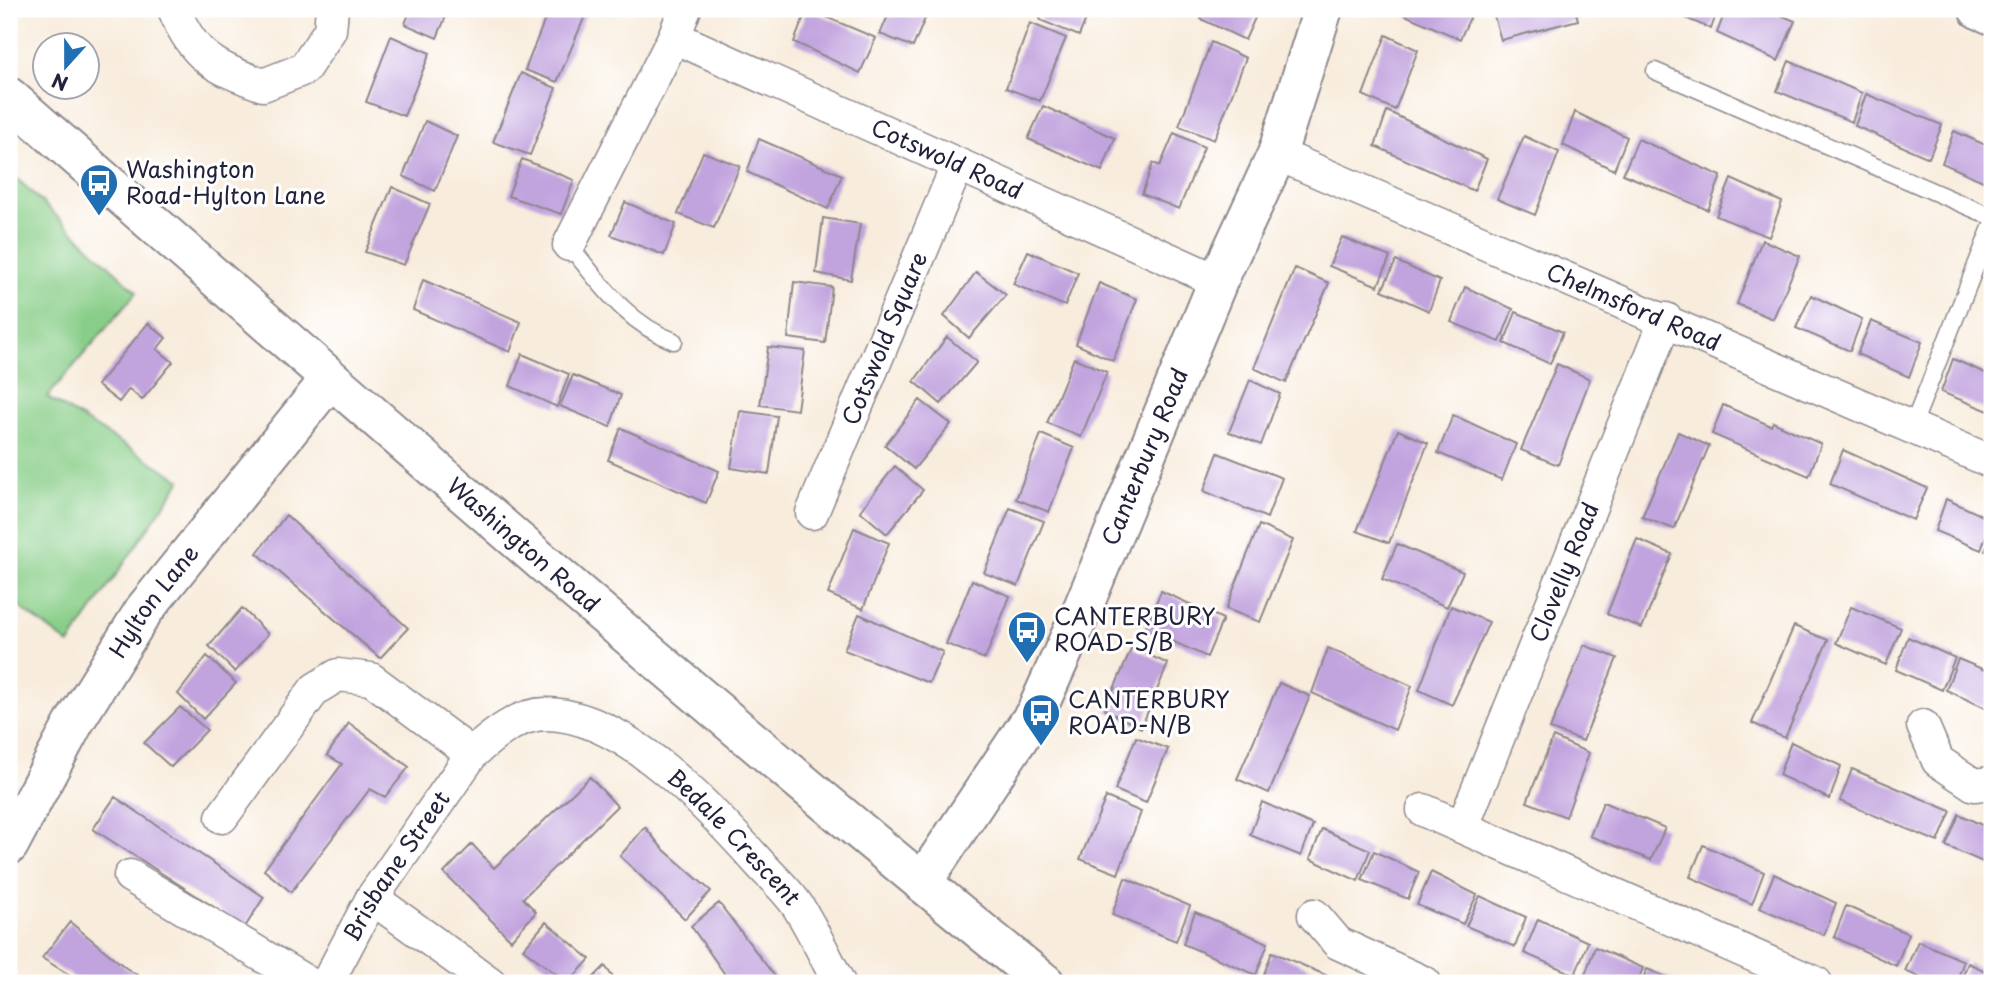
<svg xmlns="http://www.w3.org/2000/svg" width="2001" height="992" font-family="'Playpen Sans',sans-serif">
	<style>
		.green { fill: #88ce88; stroke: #557862; stroke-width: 2 }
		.building { fill: #c1a3de }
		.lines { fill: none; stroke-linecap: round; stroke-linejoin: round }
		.service-casing { stroke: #8d878c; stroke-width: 19 }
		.minor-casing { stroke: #8d878c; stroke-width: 35 }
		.tertiary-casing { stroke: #8d878c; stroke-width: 42 }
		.service { stroke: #fff; stroke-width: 16 }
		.minor { stroke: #fff; stroke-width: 32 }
		.tertiary { stroke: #fff; stroke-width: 38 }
		.labels { text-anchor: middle; stroke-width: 6; stroke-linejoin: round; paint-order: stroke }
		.street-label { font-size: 23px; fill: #22223b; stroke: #fff }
		.poi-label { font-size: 23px; fill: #22223b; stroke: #fff; text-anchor: start }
	</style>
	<rect width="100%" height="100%" fill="#fff"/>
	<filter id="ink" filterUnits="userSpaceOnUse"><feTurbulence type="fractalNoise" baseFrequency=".0143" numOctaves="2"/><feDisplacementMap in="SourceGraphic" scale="14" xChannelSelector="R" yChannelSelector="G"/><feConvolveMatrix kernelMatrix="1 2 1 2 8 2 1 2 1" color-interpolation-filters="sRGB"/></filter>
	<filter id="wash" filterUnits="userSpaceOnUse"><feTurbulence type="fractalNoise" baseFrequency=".00686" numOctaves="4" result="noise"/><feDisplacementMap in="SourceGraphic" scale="28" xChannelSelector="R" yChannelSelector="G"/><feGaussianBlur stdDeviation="1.57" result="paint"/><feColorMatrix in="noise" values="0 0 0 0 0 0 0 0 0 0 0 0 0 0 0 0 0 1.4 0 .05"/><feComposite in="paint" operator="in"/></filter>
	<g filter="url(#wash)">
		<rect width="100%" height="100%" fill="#f8ecdc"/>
		<!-- green -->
		<path class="green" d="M9,171L137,292L47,397L181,480L69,644L9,599Z"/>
		<g id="blocks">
			<!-- building -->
			<path class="building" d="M411,9H449L437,38L405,24Z
				M549,9H588L557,82L525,70Z
				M807,9L876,38L860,73L794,42Z
				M891,9H929L913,47L880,34Z
				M1044,9H1090L1079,36L1040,20Z
				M1206,9H1259L1245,40L1201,19Z
				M1397,9H1474L1460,39L1396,11Z
				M1492,9H1575L1578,20L1501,40Z
				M1665,9H1718L1711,29Z
				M1726,9H1766L1795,21L1778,61L1717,33Z
				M1030,23L1066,38L1040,101L1006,88Z
				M1386,35L1418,50L1395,110L1363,95Z
				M391,36L430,53L404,116L366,102Z
				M1211,42L1246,58L1214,140L1179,126Z
				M1789,61L1862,93L1852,122L1777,91Z
				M521,73L556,88L530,155L493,142Z
				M1866,94L1942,125L1929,158L1855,126Z
				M1043,106L1115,138L1102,171L1028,139Z
				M1387,111L1487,159L1474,191L1375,146Z
				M1575,112L1627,137L1614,170L1563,145Z
				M425,121L457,136L435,191L403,176Z
				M1954,131L1992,148V185L1942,163Z
				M1174,133L1204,147L1179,209L1142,194L1153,163L1160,166Z
				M1524,136L1559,152L1535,215L1497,199Z
				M759,139L842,175L828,209L747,172Z
				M1638,139L1721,176L1708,210L1623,174Z
				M703,152L740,166L714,228L678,214Z
				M522,159L574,180L561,214L508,196Z
				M1731,179L1782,202L1769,237L1716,216Z
				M392,187L430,204L404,265L365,252Z
				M625,202L676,224L664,255L611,235Z
				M823,218L860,224L851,280L816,273Z
				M1342,237L1390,257L1378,286L1329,266Z
				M1762,240L1800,256L1773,319L1737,304Z
				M1028,251L1078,273L1065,306L1013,284Z
				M1396,261L1440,281L1429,311L1382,290Z
				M1295,268L1329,283L1286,383L1254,368Z
				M976,272L1006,295L969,338L944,316Z
				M423,280L521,322L510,352L413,310Z
				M794,282L832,287L825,343L788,338Z
				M1099,283L1137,299L1113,361L1076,344Z
				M1465,287L1513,309L1500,342L1451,322Z
				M1811,295L1862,319L1850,351L1796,328Z
				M1516,312L1563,332L1550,364L1504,343Z
				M1871,321L1922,342L1909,377L1857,354Z
				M148,323L166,338L157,349L173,362L142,400L129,389L119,402L97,385Z
				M947,337L977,362L941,404L914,381Z
				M768,347L805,351L797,410L760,405Z
				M522,354L569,374L557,407L510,386Z
				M1074,358L1107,372L1081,437L1047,423Z
				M1953,359L1992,376L1991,412L1941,392Z
				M1557,364L1590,379L1558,465L1521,450Z
				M573,375L621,395L610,427L560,406Z
				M1250,380L1280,394L1261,445L1229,432Z
				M920,400L951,424L914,469L885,445Z
				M1723,405L1771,426L1773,422L1821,444L1809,476L1712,434Z
				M740,411L777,416L769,474L731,468Z
				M1453,415L1516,444L1502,480L1438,453Z
				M621,428L719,471L706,503L608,460Z
				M1398,430L1428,443L1389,543L1357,531Z
				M1678,432L1709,446L1674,529L1642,517Z
				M1041,434L1074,448L1049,512L1016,499Z
				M1843,450L1927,488L1913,520L1830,484Z
				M1218,453L1282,478L1267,518L1204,491Z
				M895,466L923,490L887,534L860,511Z
				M1946,499L1992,520L1981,550L1935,531Z
				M1010,508L1044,521L1018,586L984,573Z
				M286,515L408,628L380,658L257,553Z
				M1259,525L1293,540L1260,622L1226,609Z
				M854,528L889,543L863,609L828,594Z
				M1992,533V554L1985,551Z
				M1637,539L1672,554L1642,628L1607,614Z
				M1397,544L1463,572L1447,607L1382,579Z
				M972,580L1010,596L985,659L946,644Z
				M1161,591L1223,619L1207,657L1145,629Z
				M1451,606L1489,622L1452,705L1419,690Z
				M1851,607L1901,628L1886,665L1836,643Z
				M242,608L268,634L235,672L209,646Z
				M859,614L943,652L929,683L844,650Z
				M1794,626L1828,640L1785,738L1752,723Z
				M1908,637L1955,658L1942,690L1896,670Z
				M1584,645L1617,658L1583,741L1550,729Z
				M1132,647L1168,664L1141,728L1105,710Z
				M1328,648L1412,686L1395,730L1312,693Z
				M207,656L236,683L203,719L178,694Z
				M1958,659L1992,673V711L1946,690Z
				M1279,683L1310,696L1269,793L1237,779Z
				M180,707L207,730L171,767L144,743Z
				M349,723L409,767L385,797L370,789L291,892L264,870L342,764L327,755Z
				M1136,737L1168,749L1146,803L1115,790Z
				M1553,737L1589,753L1566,817L1527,802Z
				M1791,742L1841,766L1830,799L1779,775Z
				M1852,769L1951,811L1938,842L1840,801Z
				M590,777L617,806L523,898L536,912L511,940L444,873L472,844L494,868Z
				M115,797L264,897L245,927L93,829Z
				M1106,797L1141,812L1118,874L1080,859Z
				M1262,802L1313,825L1301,856L1250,835Z
				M1603,802L1665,828L1651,860L1590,836Z
				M1959,814L1992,830V866L1946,846Z
				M645,827L662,848L711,891L685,919L620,856Z
				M1322,829L1370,850L1358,881L1310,859Z
				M1703,845L1764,872L1752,904L1690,877Z
				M1374,851L1419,872L1408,899L1362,880Z
				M1431,872L1477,895L1463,924L1417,905Z
				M1774,874L1836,903L1824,935L1760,908Z
				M1125,878L1190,906L1176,941L1112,915Z
				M1480,896L1526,917L1515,947L1466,926Z
				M719,903L776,978L769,983H731L691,926Z
				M1846,906L1909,934L1896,966L1834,937Z
				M1195,912L1268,943L1256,975L1183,944Z
				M1538,919L1588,942L1575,975L1524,953Z
				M70,922L126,968L150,983H83L42,958Z
				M546,922L590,959L568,983L523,949Z
				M1918,941L1964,961L1956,983H1933L1905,971Z
				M1595,947L1643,968L1637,983H1598L1584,978Z
				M1272,952L1344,983H1265L1261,982Z
				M1968,963L1992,974V983H1960Z
				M605,966L617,983H588Z
				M1647,969L1681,983H1641Z"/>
		</g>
	</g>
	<g filter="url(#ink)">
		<use href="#blocks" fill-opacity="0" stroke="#8d878c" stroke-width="2"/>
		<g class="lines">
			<!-- service casing -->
			<g class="service-casing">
				<path id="service" d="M1655,71L1992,217
					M569,245C601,284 626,323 674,341
					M1913,425L1992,225"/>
			</g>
			<!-- minor casing -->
			<g class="minor-casing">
				<g id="minor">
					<path d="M174,9C194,59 215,67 263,85L304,69L330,30L332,9"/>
					<path id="s1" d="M685,9L674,37L1218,281"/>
					<path id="s2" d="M1277,154L1992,462"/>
					<path d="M569,245L674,37"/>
					<path id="s3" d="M812,513L957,166"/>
					<path d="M1923,726L1938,761L1974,785L1992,783"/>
					<path d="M1423,810L1816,983"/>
					<path d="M222,817L315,689L338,675L371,679L472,754"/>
					<path id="s4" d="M1463,826L1666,319"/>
					<path d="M130,876L308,983"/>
					<path d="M372,898L490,983"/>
					<path d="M1314,915L1338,943L1425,983"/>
					<path id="s5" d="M327,983L372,898L472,754C492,736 518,714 546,714C624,714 712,810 760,864C773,878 789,892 799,908C814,932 826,958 839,983"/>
				</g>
			</g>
			<!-- tertiary casing -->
			<g class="tertiary-casing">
				<g id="tertiary">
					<path d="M1978,9L1992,15"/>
					<path id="s6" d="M9,97C350,396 692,697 1045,983"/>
					<path id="s7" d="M9,845L75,721L144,610L330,379"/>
					<path id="s8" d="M922,883L1036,712L1082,610L1218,281L1277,154L1323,9"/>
				</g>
			</g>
			<!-- service -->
			<use href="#service" class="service"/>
			<!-- minor -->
			<use href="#minor" class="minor"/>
			<!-- tertiary -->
			<use href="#tertiary" class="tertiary"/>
		</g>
	</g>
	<!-- icons -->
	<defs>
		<g id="bus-pin" transform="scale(2.0125)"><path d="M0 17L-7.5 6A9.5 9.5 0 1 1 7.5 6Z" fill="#1f6fb2" stroke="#fff"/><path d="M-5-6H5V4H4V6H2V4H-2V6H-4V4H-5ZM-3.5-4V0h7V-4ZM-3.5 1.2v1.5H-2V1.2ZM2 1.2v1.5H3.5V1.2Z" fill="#fff"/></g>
	</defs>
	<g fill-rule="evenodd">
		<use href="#bus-pin" x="99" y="183"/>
		<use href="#bus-pin" x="1027" y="630"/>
		<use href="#bus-pin" x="1041" y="713"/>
	</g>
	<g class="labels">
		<!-- street labels -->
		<g class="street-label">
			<text dy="8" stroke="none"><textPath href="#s1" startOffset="329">Cotswold Road</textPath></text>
			<text dy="8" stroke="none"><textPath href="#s2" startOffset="388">Chelmsford Road</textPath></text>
			<text dy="8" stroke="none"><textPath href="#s3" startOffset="189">Cotswold Square</textPath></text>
			<text dy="8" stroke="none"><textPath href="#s8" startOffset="483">Canterbury Road</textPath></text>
			<text dy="8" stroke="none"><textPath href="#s6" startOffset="682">Washington Road</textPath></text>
			<text dy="8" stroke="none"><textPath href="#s4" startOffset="273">Clovelly Road</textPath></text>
			<text dy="8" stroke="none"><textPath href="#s7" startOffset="284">Hylton Lane</textPath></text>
			<text dy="8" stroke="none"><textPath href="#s5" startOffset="588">Bedale Crescent</textPath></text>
			<text dy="8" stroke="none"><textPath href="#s5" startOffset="136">Brisbane Street</textPath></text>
		</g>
		<!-- poi labels -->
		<g class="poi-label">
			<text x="126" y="178">Washington<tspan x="126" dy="26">Road-Hylton Lane</tspan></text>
			<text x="1054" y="625">CANTERBURY<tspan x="1054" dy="26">ROAD-S/B</tspan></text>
			<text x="1068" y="708">CANTERBURY<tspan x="1068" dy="26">ROAD-N/B</tspan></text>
		</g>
	</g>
	<!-- margin -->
	<rect width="2001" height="992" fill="none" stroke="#fff" stroke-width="35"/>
	<!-- north arrow -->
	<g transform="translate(66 66) rotate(201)"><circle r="33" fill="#ffffff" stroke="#a7a7b1" stroke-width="2"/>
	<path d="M0-5L12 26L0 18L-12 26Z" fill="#1f6fb2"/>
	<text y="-10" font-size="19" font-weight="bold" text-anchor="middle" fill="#22223b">N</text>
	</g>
</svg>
